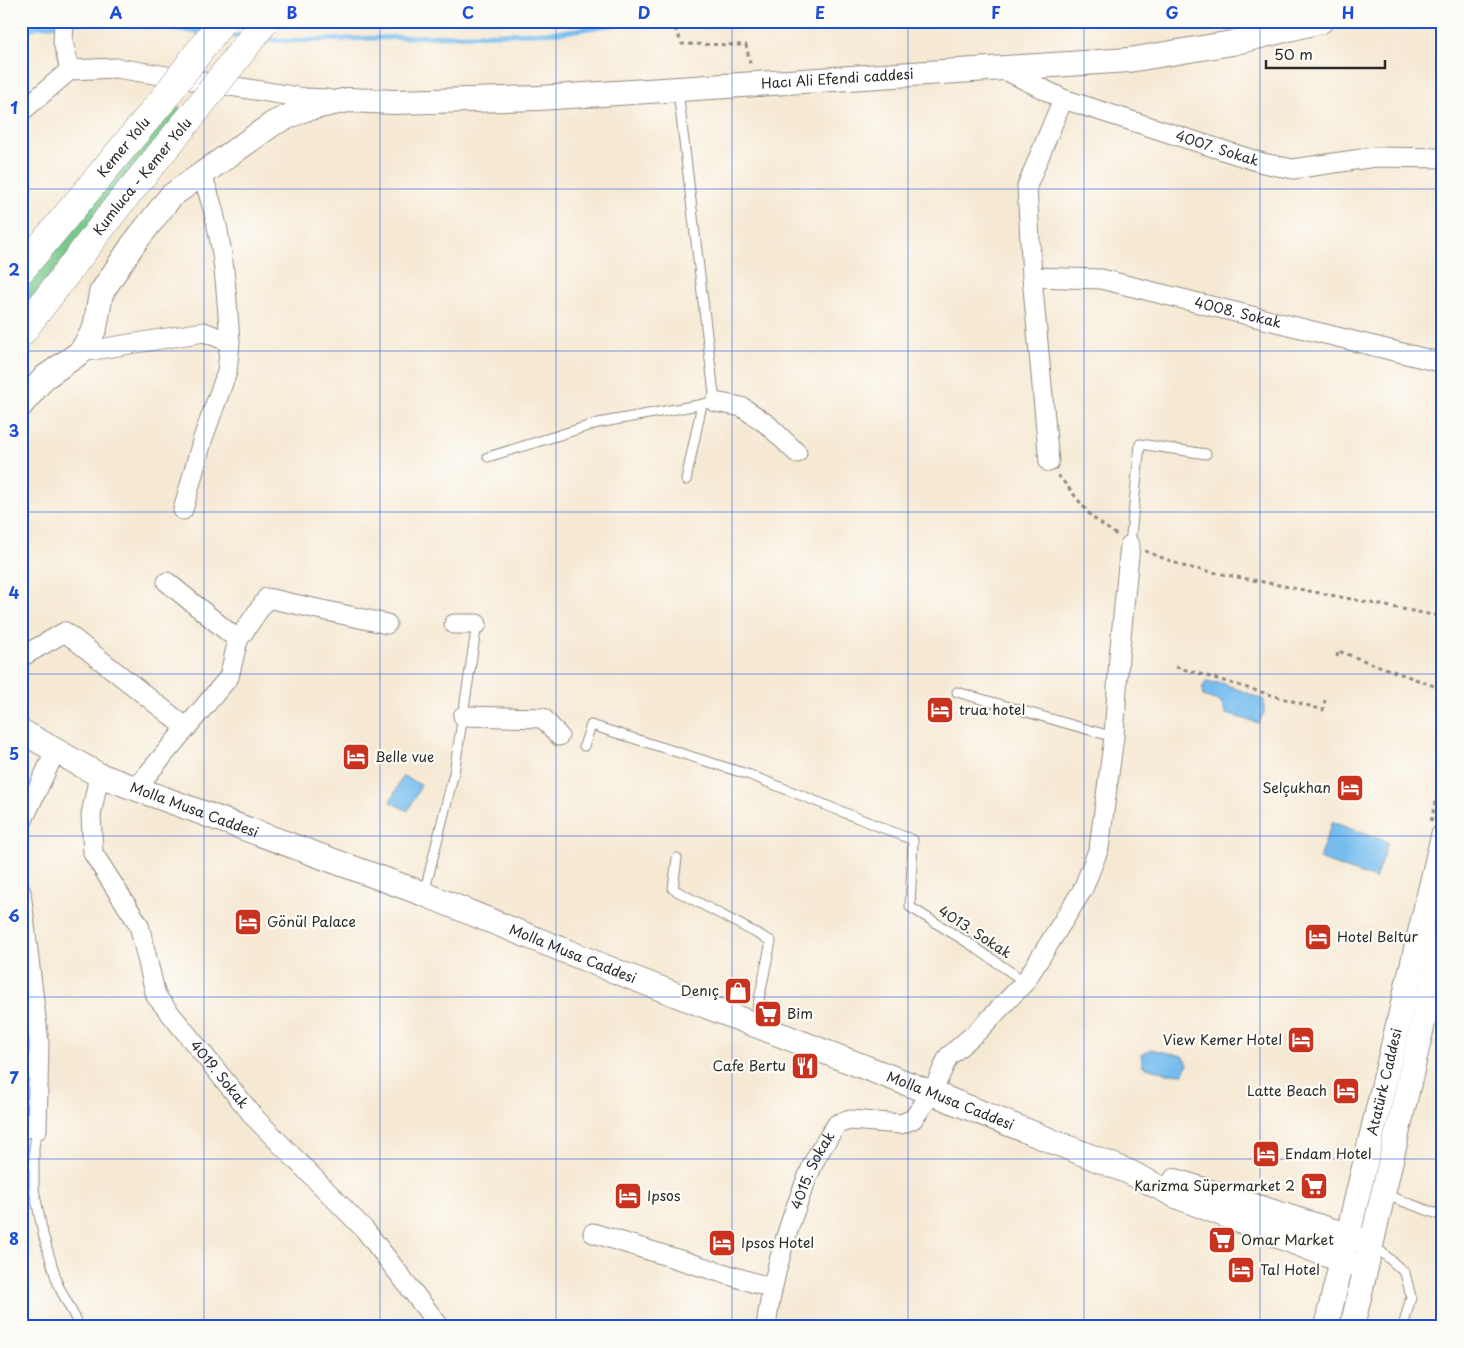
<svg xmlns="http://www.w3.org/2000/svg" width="1464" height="1348" font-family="'Playpen Sans',sans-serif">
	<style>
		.green { fill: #76c98b; stroke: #507a5b }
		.water { fill: #76bdee; stroke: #50748c }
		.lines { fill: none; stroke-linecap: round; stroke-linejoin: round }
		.stream { stroke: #76bdee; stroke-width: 5 }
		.service-casing { stroke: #908a80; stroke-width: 11 }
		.minor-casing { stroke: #908a80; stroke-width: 21 }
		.tertiary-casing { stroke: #908a80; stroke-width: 26 }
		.trunk-casing { stroke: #908a80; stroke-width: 29 }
		.path { stroke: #908a80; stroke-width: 3; stroke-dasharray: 4 4; stroke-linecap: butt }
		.service { stroke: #fff; stroke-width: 9 }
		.minor { stroke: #fff; stroke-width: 19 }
		.tertiary { stroke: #fff; stroke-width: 24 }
		.trunk { stroke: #fff; stroke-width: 28 }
		.trunk-bridge-casing { stroke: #908a80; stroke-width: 29; stroke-linecap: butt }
		.trunk-bridge { stroke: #fff; stroke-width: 28 }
		.grid { fill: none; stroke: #1d4ed8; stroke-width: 1; stroke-opacity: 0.55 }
		.labels { text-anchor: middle; stroke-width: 4.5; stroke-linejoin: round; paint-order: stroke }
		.street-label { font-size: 14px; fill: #2b2b2b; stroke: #fdfcf7 }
		.poi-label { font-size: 14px; fill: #2b2b2b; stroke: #fdfcf7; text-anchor: start }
		.neatline { fill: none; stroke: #1d4ed8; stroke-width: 2 }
		.grid-label { font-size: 16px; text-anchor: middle; font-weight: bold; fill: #1d4ed8 }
	</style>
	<rect width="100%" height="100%" fill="#fdfcf7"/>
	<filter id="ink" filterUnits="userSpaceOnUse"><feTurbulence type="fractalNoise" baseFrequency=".02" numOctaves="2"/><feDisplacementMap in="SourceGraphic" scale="10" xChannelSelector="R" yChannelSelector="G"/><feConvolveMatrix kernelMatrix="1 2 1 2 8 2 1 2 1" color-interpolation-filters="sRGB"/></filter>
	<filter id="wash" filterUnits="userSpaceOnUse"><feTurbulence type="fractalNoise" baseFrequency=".0096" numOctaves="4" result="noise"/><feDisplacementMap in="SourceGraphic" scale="20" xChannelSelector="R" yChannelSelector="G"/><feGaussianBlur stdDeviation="1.12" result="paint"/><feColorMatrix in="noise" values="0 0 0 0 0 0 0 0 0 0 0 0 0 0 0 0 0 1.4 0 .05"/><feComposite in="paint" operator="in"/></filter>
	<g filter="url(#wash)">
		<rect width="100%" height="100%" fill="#f6e9d4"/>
		<!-- green -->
		<path class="green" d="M168,104L183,109L21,313V289Z"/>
		<!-- water -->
		<path class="water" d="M1206,682L1222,683L1264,700V712L1259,723L1226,714L1221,702L1203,696L1202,688Z
			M403,776L421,785L408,811L390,802Z
			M1332,822L1388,842L1375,879L1319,859Z
			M1150,1049L1183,1056L1188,1064L1183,1074L1167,1073L1143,1066L1141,1055Z"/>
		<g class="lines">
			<!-- stream -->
			<path class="stream" d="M68,23L93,21L202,32
				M21,31L39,26L60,24
				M223,35L242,36
				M263,39L286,41L563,32L636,21"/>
		</g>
	</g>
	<g filter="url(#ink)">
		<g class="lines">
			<!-- service casing -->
			<g class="service-casing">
				<path id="service" d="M488,457L598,423L715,402L678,91
					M686,480L702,404
					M1130,545L1140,444L1206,454
					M957,692L1114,737
					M584,746L591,725L750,775L913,840L910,907L970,944L1025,982
					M677,858L673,889L771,941L754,1024
					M424,894L454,773L477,624
					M37,1130L34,1147V1189L43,1234L58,1285L80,1327
					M21,1135L37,1130
					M1383,1194L1443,1216
					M1374,1245L1405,1273L1411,1297L1403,1327"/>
			</g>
			<!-- minor casing -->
			<g class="minor-casing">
				<g id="minor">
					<path d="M64,21L63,42L70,70"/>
					<path id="s1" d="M1003,69L1063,99L1263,163L1293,169L1375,157L1443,158"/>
					<path d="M21,112L70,70L116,68L305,98L327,99"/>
					<path d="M201,173C223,226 226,285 230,342"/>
					<path id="s2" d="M1032,277L1101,279L1443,363"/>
					<path d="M81,352L204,332L230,342L227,372L203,438L183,510"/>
					<path d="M715,402L742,407L768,425L797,453"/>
					<path d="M1049,462L1032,277L1027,186L1063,99"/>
					<path d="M454,624H477"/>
					<path d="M238,640L267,598L387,624"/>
					<path d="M21,657L65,632L187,728"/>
					<path d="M463,716L543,718L559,736"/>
					<path id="s3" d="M99,775L91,815L93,853L139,925L156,996L255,1118L365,1230L440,1327"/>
					<path d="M136,788L229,677L238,640L167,582"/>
					<path d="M21,824L56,750"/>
					<path d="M21,892L39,1043L37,1130"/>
					<path d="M593,1233L771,1288"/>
					<path id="s4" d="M766,1327C773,1271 791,1215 813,1164C819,1150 829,1137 837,1124L850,1120L901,1124L913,1119L932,1093L948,1057L980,1029L1025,982L1083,889L1099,848L1114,737L1119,657L1130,545"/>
				</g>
			</g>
			<!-- tertiary casing -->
			<g class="tertiary-casing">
				<g id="tertiary">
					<path id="s5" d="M21,405L45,377L81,352L95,328L101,293L132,246L171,196L274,123L305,109L348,100L394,102L539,98L1129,60L1232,43L1321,21"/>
					<path id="s6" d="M21,731L99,775L424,894L620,973L932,1093L1129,1172L1176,1196L1327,1255L1366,1267"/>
					<path d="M1175,1181L1362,1240"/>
					<path id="s7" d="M1326,1327L1443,836"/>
					<path d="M1352,1327L1443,937"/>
				</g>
			</g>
			<!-- trunk casing -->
			<g class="trunk-casing">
				<g id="trunk">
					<path id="s8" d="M21,270L162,101"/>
					<path id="s9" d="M21,333L116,208L194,113"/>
				</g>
			</g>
			<!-- path -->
			<path class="path" d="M672,21L682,44L746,45L751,67
				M1058,475L1092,517L1118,536
				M1145,551L1186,567L1443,617
				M1337,657L1338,651L1437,687L1440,678
				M1176,667L1323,710L1325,700
				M1431,821L1443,772"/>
			<!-- service -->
			<use href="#service" class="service"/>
			<!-- minor -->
			<use href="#minor" class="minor"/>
			<!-- tertiary -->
			<use href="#tertiary" class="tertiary"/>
			<!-- trunk -->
			<use href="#trunk" class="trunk"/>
			<!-- trunk-bridge casing -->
			<g class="trunk-bridge-casing">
				<path id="trunk-bridge" d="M162,101L222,21
					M194,113L265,21"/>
			</g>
			<!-- trunk-bridge -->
			<use href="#trunk-bridge" class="trunk-bridge"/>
		</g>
	</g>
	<!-- grid -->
	<path class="grid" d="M204,21V1327M380,21V1327M556,21V1327M732,21V1327M908,21V1327M1084,21V1327M1260,21V1327M21,189H1443M21,351H1443M21,512H1443M21,674H1443M21,836H1443M21,997H1443M21,1159H1443"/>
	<!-- icons -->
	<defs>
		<g id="hotel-square" transform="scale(1.4375)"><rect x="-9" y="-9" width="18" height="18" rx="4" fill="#c8321e" stroke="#fdfcf7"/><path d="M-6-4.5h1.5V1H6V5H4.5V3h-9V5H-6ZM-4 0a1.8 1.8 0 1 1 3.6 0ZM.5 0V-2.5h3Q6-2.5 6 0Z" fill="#fff"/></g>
		<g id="shop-square" transform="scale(1.4375)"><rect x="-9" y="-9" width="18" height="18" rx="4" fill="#c8321e" stroke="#fdfcf7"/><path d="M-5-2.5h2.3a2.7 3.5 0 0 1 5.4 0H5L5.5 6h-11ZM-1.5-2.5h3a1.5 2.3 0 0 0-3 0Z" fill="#fff"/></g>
		<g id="supermarket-square" transform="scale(1.4375)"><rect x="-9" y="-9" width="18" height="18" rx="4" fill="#c8321e" stroke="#fdfcf7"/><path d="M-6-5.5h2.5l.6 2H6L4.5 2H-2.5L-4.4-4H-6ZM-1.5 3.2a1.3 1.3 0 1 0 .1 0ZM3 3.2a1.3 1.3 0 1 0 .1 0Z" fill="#fff"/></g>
		<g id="restaurant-square" transform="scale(1.4375)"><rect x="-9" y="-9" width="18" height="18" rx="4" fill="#c8321e" stroke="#fdfcf7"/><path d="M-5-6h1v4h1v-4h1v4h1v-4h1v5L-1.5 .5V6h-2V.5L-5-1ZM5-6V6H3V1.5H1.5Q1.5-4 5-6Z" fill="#fff"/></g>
	</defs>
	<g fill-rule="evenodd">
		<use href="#hotel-square" x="940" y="710"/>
		<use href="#hotel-square" x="356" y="757"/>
		<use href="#hotel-square" x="1350" y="788"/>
		<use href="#hotel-square" x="248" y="922"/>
		<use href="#hotel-square" x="1318" y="937"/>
		<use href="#shop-square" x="738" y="991"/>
		<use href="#supermarket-square" x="768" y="1014"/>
		<use href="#hotel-square" x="1301" y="1040"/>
		<use href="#restaurant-square" x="805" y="1066"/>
		<use href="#hotel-square" x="1346" y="1091"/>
		<use href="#hotel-square" x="1266" y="1154"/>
		<use href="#supermarket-square" x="1314" y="1186"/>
		<use href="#hotel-square" x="628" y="1196"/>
		<use href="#supermarket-square" x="1222" y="1240"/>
		<use href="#hotel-square" x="722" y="1243"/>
		<use href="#hotel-square" x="1241" y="1270"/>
	</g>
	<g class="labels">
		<!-- street labels -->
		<g class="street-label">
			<text dy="5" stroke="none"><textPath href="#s5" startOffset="958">Hacı Ali Efendi caddesi</textPath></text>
			<text dy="5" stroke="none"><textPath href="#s8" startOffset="160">Kemer Yolu</textPath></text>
			<text dy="5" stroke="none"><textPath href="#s1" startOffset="229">4007. Sokak</textPath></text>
			<text dy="5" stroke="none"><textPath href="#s9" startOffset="198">Kumluca - Kemer Yolu</textPath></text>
			<text dy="5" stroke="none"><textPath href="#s2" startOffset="210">4008. Sokak</textPath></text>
			<text dy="5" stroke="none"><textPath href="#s6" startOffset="191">Molla Musa Caddesi</textPath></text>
			<text transform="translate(975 932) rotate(33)" y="5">4013. Sokak</text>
			<text dy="5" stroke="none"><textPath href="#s6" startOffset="596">Molla Musa Caddesi</textPath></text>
			<text dy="5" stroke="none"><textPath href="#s3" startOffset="338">4019. Sokak</textPath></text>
			<text dy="5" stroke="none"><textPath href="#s7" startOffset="252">Atatürk Caddesi</textPath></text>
			<text dy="5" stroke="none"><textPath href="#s6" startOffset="1001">Molla Musa Caddesi</textPath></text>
			<text dy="5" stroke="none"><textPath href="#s4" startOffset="164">4015. Sokak</textPath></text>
		</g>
		<!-- poi labels -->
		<g class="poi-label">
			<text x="959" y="715">trua hotel</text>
			<text x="375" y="762">Belle vue</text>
			<text x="1331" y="793" text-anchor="end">Selçukhan</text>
			<text x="267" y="927">Gönül Palace</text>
			<text x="1337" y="942">Hotel Beltur</text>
			<text x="719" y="996" text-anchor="end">Denıç</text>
			<text x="787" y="1019">Bim</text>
			<text x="1282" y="1045" text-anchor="end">View Kemer Hotel</text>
			<text x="786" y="1071" text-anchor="end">Cafe Bertu</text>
			<text x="1327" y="1096" text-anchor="end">Latte Beach</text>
			<text x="1285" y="1159">Endam Hotel</text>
			<text x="1295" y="1191" text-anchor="end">Karizma Süpermarket 2</text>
			<text x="647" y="1201">Ipsos</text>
			<text x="1241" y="1245">Omar Market</text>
			<text x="741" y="1248">Ipsos Hotel</text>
			<text x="1260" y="1275">Tal Hotel</text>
		</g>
	</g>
	<!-- margin -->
	<rect width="1464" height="1348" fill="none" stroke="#fdfcf7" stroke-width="55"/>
	<!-- scale -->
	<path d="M1266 60v8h119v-8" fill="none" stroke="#2b2b2b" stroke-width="2.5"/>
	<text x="1274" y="60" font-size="15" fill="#2b2b2b" stroke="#fdfcf7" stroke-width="4" paint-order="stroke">50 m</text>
	<rect x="28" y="28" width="1408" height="1292" class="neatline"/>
	<g class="grid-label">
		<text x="116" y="19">A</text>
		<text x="292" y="19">B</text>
		<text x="468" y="19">C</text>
		<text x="644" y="19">D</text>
		<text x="820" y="19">E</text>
		<text x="996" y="19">F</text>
		<text x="1172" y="19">G</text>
		<text x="1348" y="19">H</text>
		<text x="14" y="114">1</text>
		<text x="14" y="276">2</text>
		<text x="14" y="437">3</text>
		<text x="14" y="599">4</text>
		<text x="14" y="760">5</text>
		<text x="14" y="922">6</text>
		<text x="14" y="1084">7</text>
		<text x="14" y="1245">8</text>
	</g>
</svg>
